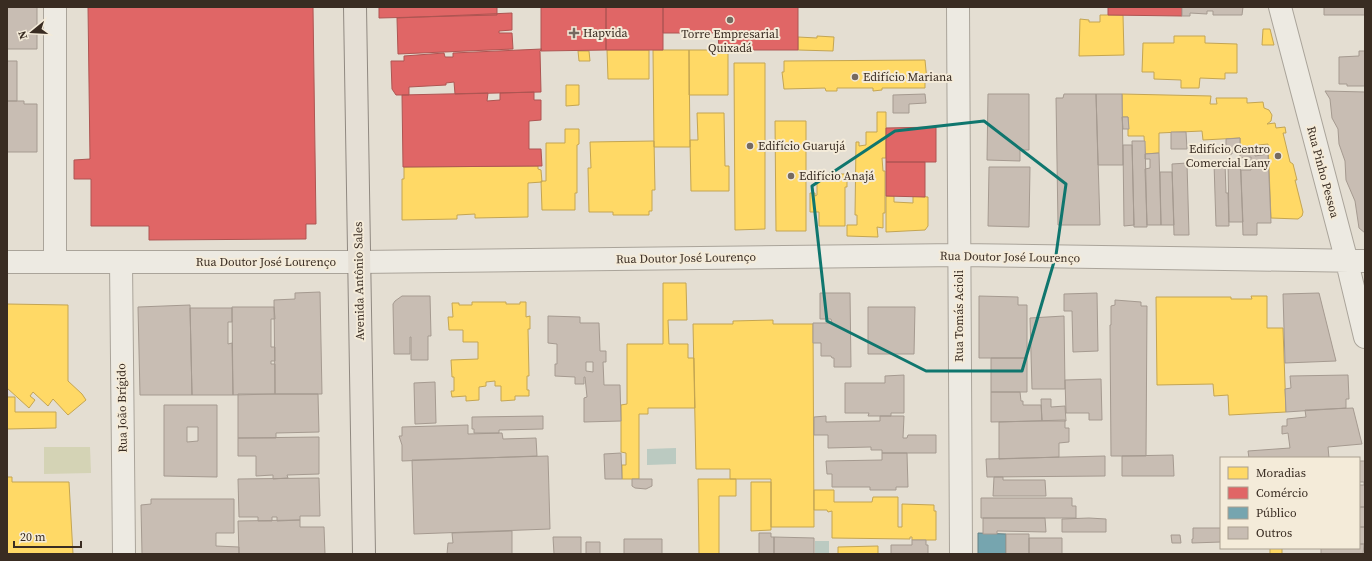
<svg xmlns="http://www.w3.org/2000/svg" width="1372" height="561" font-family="'Source Serif 4',serif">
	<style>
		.green { fill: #d4d3b5 }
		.water { fill: #bbcac1 }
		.homes { fill: #ffd966; stroke: #c4a552 }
		.shops { fill: #e06666; stroke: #ae5552 }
		.public { fill: #76a5af; stroke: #648185 }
		.building { fill: #c8bdb3; stroke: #a59a90; fill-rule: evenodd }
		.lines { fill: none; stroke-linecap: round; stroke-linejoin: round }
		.minor-casing { stroke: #aaa49a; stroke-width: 24 }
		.major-casing { stroke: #908981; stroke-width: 24 }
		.minor { stroke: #edeae2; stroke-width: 22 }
		.major { stroke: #e5dfd5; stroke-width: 22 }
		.marked { fill: none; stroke: #0f766e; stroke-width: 3; stroke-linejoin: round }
		.poi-dot { fill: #756a60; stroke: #f4ebd9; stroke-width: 1.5 }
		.labels { text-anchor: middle; stroke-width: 4; stroke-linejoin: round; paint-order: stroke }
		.poi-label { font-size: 12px; fill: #392c22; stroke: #f4ebd9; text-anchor: start }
		.street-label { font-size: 12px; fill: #392c22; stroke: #f4ebd9 }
	</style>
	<rect width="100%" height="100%" fill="#e4ded2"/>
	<!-- green -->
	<path class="green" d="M44,447H90L91,473L44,474Z"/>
	<!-- water -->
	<path class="water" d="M676,448V464L647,465V449Z
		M815,541H829V554H815Z"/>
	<!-- homes -->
	<path class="homes" d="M1100,15H1123L1124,55L1079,56L1080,19L1089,20V22H1100Z
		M1263,29H1270L1274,45H1262Z
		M817,36L834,37L833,51L798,50V37L817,38Z
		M1174,36H1205V43L1237,44V73H1225V79L1200,78L1199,88H1181V80L1154,79V72H1142L1143,43H1174Z
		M607,50H649V79H608Z
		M653,50H689L690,147H654Z
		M689,50H728V95H689Z
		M578,51H589L590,61H579Z
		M925,60L927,81H925V88H882V90L873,91V88H837V91H826L825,88L784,89L782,72H784V61Z
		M734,63H765V229L735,230Z
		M566,85H579V105L566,106Z
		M1122,94L1211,96L1210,104H1217L1216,98H1247V103L1263,102L1264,108L1269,110L1272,115L1271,121L1267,124L1275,123L1276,128L1285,127L1286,133H1283L1290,162L1293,164L1297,180H1295L1303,212L1302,216L1298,219L1271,218L1268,144L1240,147V138L1203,140L1202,131L1159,133V153L1145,154L1144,136H1128V117H1122Z
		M877,112H886V158H882L883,171H885V213H883V228L877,227L878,237L847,236V225H857V215H855L856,142H859V146L866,145V132H877Z
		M697,113H724L725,166H729V191H691L690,140H698Z
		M775,121H806V231H776Z
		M565,129H579V144L577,145V193H575V210H542L541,181H546V143H565Z
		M654,141L655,190H652V211H649V215H613V212H589L588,168H591L590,142Z
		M538,166V169L541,170L542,182L528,183V217L475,218V214L457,215V219L402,220V179H404V167Z
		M817,174H847V187H845V226H819V212H810V193H815V196L817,195Z
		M886,196H894V202L913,203V196L928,197V226L925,230L886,232Z
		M663,283H686L687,320H668L669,344H688V358H694L695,408H648V414H639V479H622V465H626V453L621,452V405L627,404V344H663Z
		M1251,296H1267V328H1283L1286,412L1229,415L1228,395L1214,396L1213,384L1157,385L1156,297H1231V299H1252Z
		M472,302H506V304H520V302H526V317L530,316V329H528L529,376H527V390H529V396H515V400L501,401V386H495V381L486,382V386L479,387V400L466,401V396L452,397L451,391H454V377H452L451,360L478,359V342H463V330H449L448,317H453L452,303H459V305H472Z
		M7,304L68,305V381L82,394L86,400L68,415L53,399L48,406L33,392L30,396L35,400L29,408L7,388Z
		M773,320V324H813L814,527H771V479H730V469H696L693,324H733V321Z
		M7,397H15V412H56V428L7,429Z
		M7,477H12V482H69L73,554H7Z
		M698,479H736V496H719V554H699Z
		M751,482H771V530L751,531Z
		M814,490H834V502H872L873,497H898V527H902V504L934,505V511H936V540H912V537H910V539L832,538V511L828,512L827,510H814Z
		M878,546V554H838V547Z
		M1270,548H1282V554H1270Z"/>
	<!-- shops -->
	<path class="shops" d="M88,7H313L316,224H306V239L149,240V226H91V179H74V160L90,159Z
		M379,7H497V15L379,18Z
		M541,7H606V50L541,51Z
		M606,7H663V50H606Z
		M663,7H798V50H719L718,33H663Z
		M1108,7H1182V16L1108,15Z
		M512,13V30L499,31V33H512L513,49L398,54L397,18Z
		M542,49L540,51L541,92L455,94L454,82L446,83V85L409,87V95H396L392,89L391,61H404V56L444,53L445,57H453V53Z
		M534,92V100H541V120L529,121V149H541L542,166L403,167L402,95L488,93L487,101L500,100V93Z
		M936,127V162H886V128Z
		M886,162H925V197L886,196Z"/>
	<!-- public -->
	<path class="public" d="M978,533L1006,534V554H978Z"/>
	<!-- building -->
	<path class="building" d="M7,7H37V49H7Z
		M1182,7H1243L1242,15H1213V11H1207V14L1190,13V16H1182Z
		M1324,7H1365V15H1324Z
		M1359,51H1365V86H1347V84H1339V57L1359,56Z
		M7,61H17V101H7Z
		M1325,91L1365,92V233L1359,228L1355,201L1346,180L1345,161L1339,144L1338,129L1332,118L1330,99Z
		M925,94L926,103L909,104V113H893V95Z
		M988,94H1029V150H1020V161L987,160Z
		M1064,94H1096L1100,225H1058L1056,98H1063Z
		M1096,94H1122L1123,165H1098Z
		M7,101H24V104H37V152H7Z
		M1122,117H1128L1129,129H1123Z
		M1171,132H1186L1187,149H1171Z
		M1240,138V148L1232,149V154H1226V139Z
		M1132,141H1145L1147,227H1134Z
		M1123,145H1132L1134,225L1124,226Z
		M1255,146V156L1268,154L1271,223H1257V235H1243L1241,170H1251V157L1240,158V147Z
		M1159,153L1161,225H1147L1145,169L1150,168V159H1145V154Z
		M1228,161H1240L1243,222H1229Z
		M1187,163L1189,235H1174L1172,164Z
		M1214,163H1225L1226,193H1228L1229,226H1216Z
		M989,167H1030L1029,227L988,226Z
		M1160,172H1172L1174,225H1161Z
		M320,292L322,394H275L274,300L295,299V293Z
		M820,293H850L851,367H834V358H832L831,356H821V343H813V323H832L831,319H820Z
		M1097,293L1098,351L1073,352L1072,311H1064V294Z
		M1319,293L1336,361L1285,363L1283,294Z
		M402,296H430L431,336H428V360H411V337H410V354H394L393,304L395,301Z
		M979,296L1018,297V305H1027V358H979Z
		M1115,300L1141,302V306H1147L1146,456H1111L1110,325H1111V306L1115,305Z
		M190,305L192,395H140L138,307Z
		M232,307H274L275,319H271V347H275V361H271V364H275V394L233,395Z
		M868,307H915L914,354H868Z
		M190,308H232V322H228V344L232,343L233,395H192Z
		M548,316L580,317V323H599L600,351H606V362H603L604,385H620L621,421L584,422V398L587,397L585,377H584V384H575V377L555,376V364H557V344L548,343ZM586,362H593V372L586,371Z
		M1064,316L1065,389H1032L1030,318Z
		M991,358H1027V392H991Z
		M904,375V413H891V416H868L869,413H845V383H885V376Z
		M1348,375L1349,399H1346V408L1286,412L1285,389L1291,388L1290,376Z
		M1101,379L1102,420H1089V413H1066L1065,380Z
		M435,382L436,423L415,424L414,383Z
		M991,392H1020L1021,401H1023V405H1041L1042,421L991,422Z
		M238,394H318L319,432L276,433V438H238Z
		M1041,399H1051V407L1065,406L1066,421H1042Z
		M164,405H217V477L164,476ZM187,427H198V441L187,442Z
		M1353,408L1362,444L1328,447L1329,458H1249L1248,451L1290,448L1288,433L1282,434V426H1287V419L1306,417L1305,410Z
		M543,416V429L499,430V433H474V429H472V417Z
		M826,416V422L880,421V416H904L903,438H907L908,435H936V453H882V450H871V447L828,448V435H814V417Z
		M1065,420V428H1069V442L1059,443V457L999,459V422Z
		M468,425V434L502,433L503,439L536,438L537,456L402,461V445L399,436H402V427Z
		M319,437V474L287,475L288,478L273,479V475L256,476V456H238V438Z
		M621,453L622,479H605L604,454Z
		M882,453H907L908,487H896V490H870V487H832V474H827L826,461L882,460Z
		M1173,455L1174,476H1122V456Z
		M548,456L550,529L414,534L412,460Z
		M1105,456V476L987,477L986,459Z
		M1359,461H1365V482H1359Z
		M994,477H1003V480H1045L1046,496H993Z
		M319,478L320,516H300V520L277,521V517H272V521H258V517H239L238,479Z
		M632,479H652V486L646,489L635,488L632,486Z
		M1364,482H1365V507H1360L1359,506V485H1364Z
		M981,498H1072V506H1076V518H981Z
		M151,499H234V533H216V546L239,547V554H142L141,505L151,504Z
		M1360,507H1365V527H1359V511Z
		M983,518H1045L1046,532L997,531V534H983Z
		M1089,518L1106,519V532H1062V519Z
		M300,520V527H324L325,554H239L238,521Z
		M1359,527H1365V544H1359Z
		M1193,528H1221V542L1192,543V539H1193Z
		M512,531V554H447L448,543H453L452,533Z
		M759,533H771V537H774V554H759Z
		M1006,534H1029V554H1006Z
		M1171,535H1180L1181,543H1172Z
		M553,537H581V554H554Z
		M774,537L814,538V554H774Z
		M1029,538H1062V554H1029Z
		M624,539H662V554H624Z
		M912,540H926V545H928V554H891V545H912Z
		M586,542H600V554H586Z
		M1359,544H1364L1363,554H1321V548H1359Z"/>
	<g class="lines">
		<!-- minor casing -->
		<g class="minor-casing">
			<path id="minor" d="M55,7V262
				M958,7L961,554
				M1280,7L1347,262L1365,337
				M7,262H359L959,255L1365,261
				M121,262L124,554"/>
		</g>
		<!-- major casing -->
		<g class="major-casing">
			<path id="major" d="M355,7L364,554"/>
		</g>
		<!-- minor -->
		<use href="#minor" class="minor"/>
		<!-- major -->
		<use href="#major" class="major"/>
	</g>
	<!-- marked area -->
	<path class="marked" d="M984,121L1066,184L1056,255L1022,371H926L827,321L812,186L895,131Z"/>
	<!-- markers -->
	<g class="poi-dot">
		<circle cx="730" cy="20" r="4"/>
		<path d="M572 27h4v4h4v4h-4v4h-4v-4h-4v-4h4z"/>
		<circle cx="855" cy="77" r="4"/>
		<circle cx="750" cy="146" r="4"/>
		<circle cx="1278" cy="156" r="4"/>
		<circle cx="791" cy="176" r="4"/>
	</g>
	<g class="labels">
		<!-- poi labels -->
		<g class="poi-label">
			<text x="583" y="37">Hapvida</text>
			<text x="730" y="38" text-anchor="middle">Torre Empresarial<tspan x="730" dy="14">Quixadá</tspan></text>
			<text x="863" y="81">Edifício Mariana</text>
			<text x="758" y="150">Edifício Guarujá</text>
			<text x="1270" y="153" text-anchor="end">Edifício Centro<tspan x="1270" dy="14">Comercial Lany</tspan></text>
			<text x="799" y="180">Edifício Anajá</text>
		</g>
		<!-- street labels -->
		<g class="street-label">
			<text transform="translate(1323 172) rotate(75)" y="4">Rua Pinho Pessoa</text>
			<text transform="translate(1010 257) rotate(1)" y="4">Rua Doutor José Lourenço</text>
			<text transform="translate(686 258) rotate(-1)" y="4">Rua Doutor José Lourenço</text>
			<text x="266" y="266">Rua Doutor José Lourenço</text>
			<text transform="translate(359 281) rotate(-91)" y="4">Avenida Antônio Sales</text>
			<text transform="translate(959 316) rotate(-90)" y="4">Rua Tomás Acioli</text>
			<text transform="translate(122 408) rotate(-91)" y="4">Rua João Brígido</text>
		</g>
	</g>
	<!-- border -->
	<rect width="1372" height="561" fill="none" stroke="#392c22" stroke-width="16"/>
	<!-- legend -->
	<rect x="1220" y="457" width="140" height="92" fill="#f4ebd9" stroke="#a99f90"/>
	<rect x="1228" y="467" width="20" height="12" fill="#ffd966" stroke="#a99f90"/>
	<text x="1256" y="477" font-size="12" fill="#392c22">Moradias</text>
	<rect x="1228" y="487" width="20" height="12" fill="#e06666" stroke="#a99f90"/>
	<text x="1256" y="497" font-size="12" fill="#392c22">Comércio</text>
	<rect x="1228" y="507" width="20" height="12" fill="#76a5af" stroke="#a99f90"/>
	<text x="1256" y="517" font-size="12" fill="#392c22">Público</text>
	<rect x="1228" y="527" width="20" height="12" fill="#c8bdb3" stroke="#a99f90"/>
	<text x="1256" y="537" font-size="12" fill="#392c22">Outros</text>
	<!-- north arrow -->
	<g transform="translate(32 32) rotate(252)" stroke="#f4ebd9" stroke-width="3" paint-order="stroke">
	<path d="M0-3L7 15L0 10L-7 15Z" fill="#392c22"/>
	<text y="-6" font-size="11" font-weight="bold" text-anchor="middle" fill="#392c22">N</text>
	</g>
	<!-- scale -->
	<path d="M14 541v6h67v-6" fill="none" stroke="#392c22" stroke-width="2"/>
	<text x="20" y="541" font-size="12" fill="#392c22" stroke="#f4ebd9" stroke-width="3" paint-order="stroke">20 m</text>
</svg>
